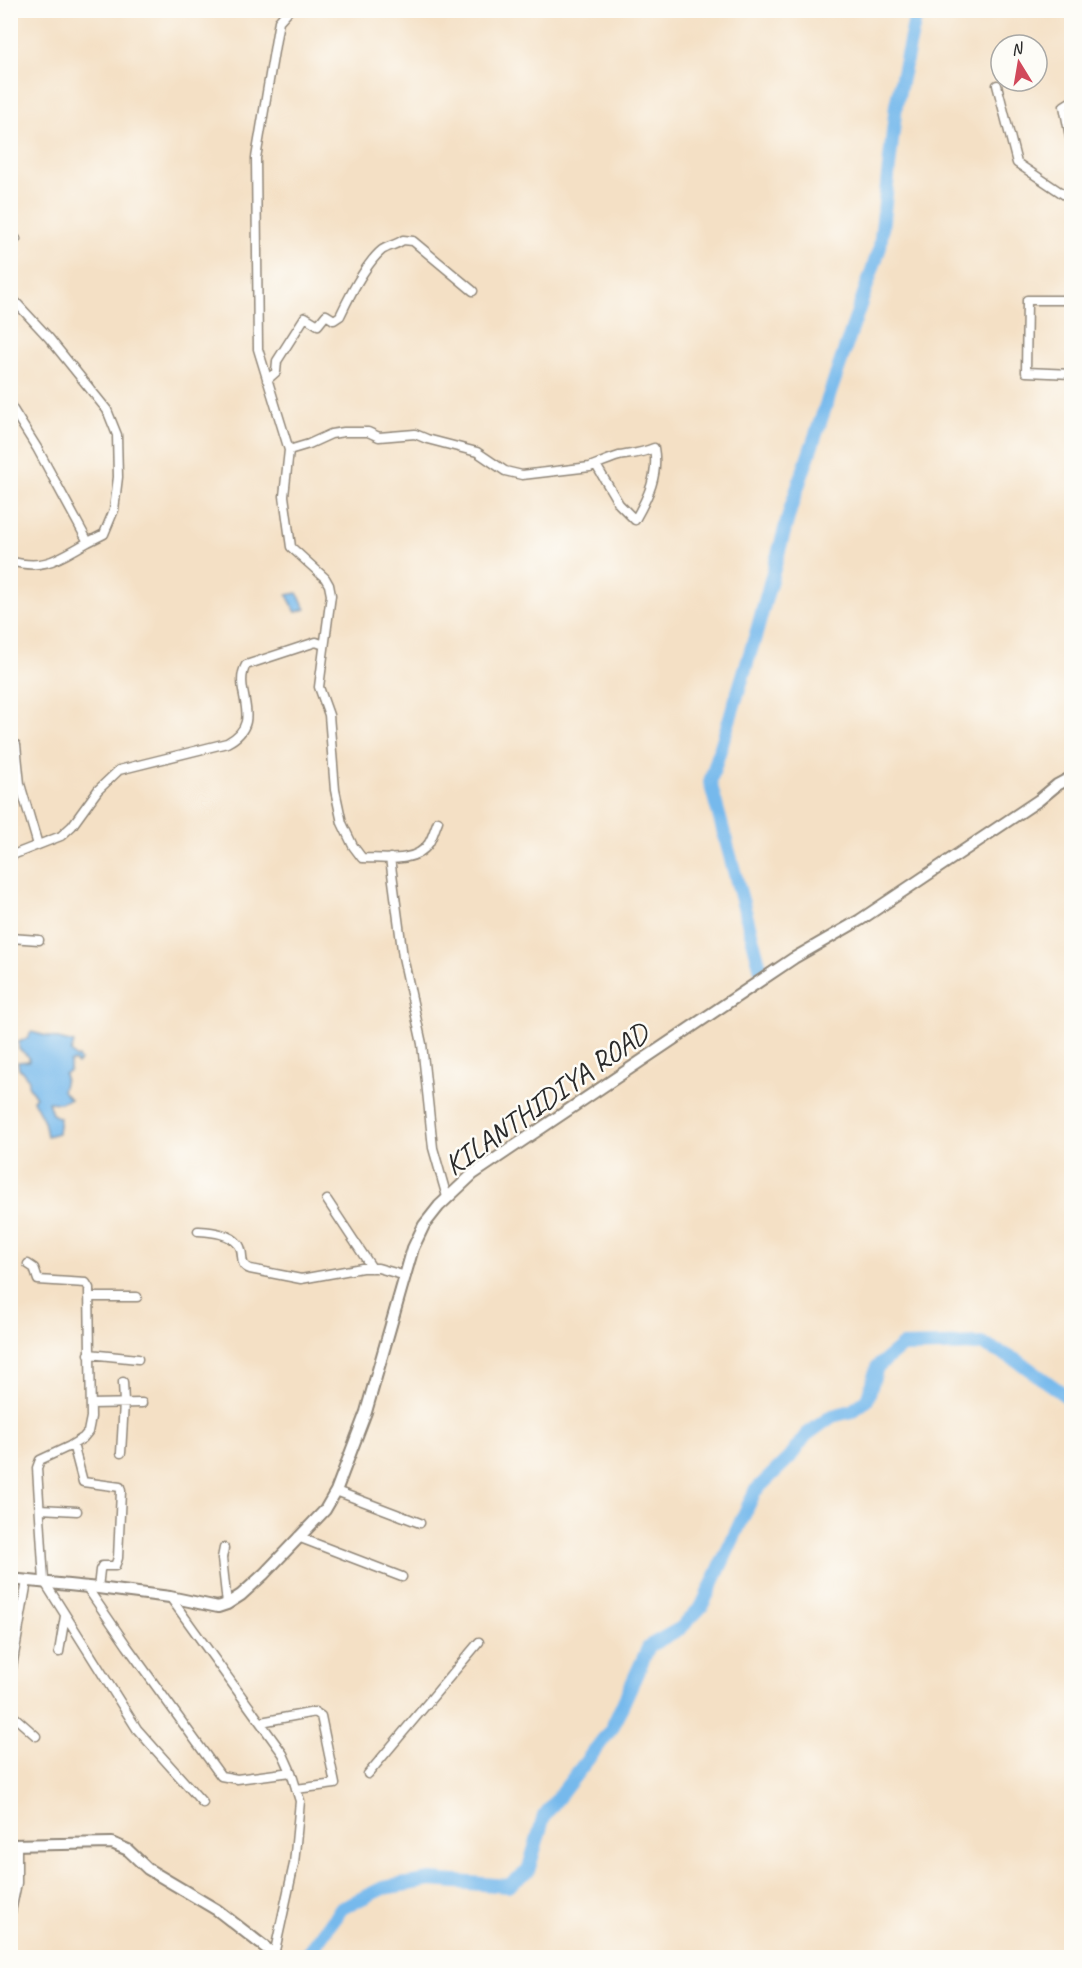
<svg xmlns="http://www.w3.org/2000/svg" width="1082" height="1968" font-family="Caveat,sans-serif">
	<style>
		.water { fill: #76b9ec; stroke: #50728c; stroke-width: 1.5 }
		.lines { fill: none; stroke-linecap: round; stroke-linejoin: round }
		.river { stroke: #76b9ec; stroke-width: 14 }
		.minor-casing { stroke: #908678; stroke-width: 11 }
		.tertiary-casing { stroke: #908678; stroke-width: 14 }
		.minor { stroke: #fff; stroke-width: 8 }
		.tertiary { stroke: #fff; stroke-width: 10 }
		.labels { text-anchor: middle; stroke-width: 5; stroke-linejoin: round; paint-order: stroke }
		.street-label { font-size: 30px; fill: #2b2b2b; stroke: #fdfcf7 }
	</style>
	<rect width="100%" height="100%" fill="#fdfcf7"/>
	<filter id="ink" filterUnits="userSpaceOnUse"><feTurbulence type="fractalNoise" baseFrequency=".0167" numOctaves="2"/><feDisplacementMap in="SourceGraphic" scale="12" xChannelSelector="R" yChannelSelector="G"/><feConvolveMatrix kernelMatrix="1 2 1 2 8 2 1 2 1" color-interpolation-filters="sRGB"/></filter>
	<filter id="wash" filterUnits="userSpaceOnUse"><feTurbulence type="fractalNoise" baseFrequency=".008" numOctaves="4" result="noise"/><feDisplacementMap in="SourceGraphic" scale="24" xChannelSelector="R" yChannelSelector="G"/><feGaussianBlur stdDeviation="1.35" result="paint"/><feColorMatrix in="noise" values="0 0 0 0 0 0 0 0 0 0 0 0 0 0 0 0 0 1.4 0 .05"/><feComposite in="paint" operator="in"/></filter>
	<g filter="url(#wash)">
		<rect width="100%" height="100%" fill="#f4e0c5"/>
		<!-- water -->
		<path class="water" d="M297,593L306,609L296,612L287,595Z
			M31,1032L74,1043L71,1052L76,1058L78,1057L80,1061L77,1064L74,1061L70,1062V1070L64,1074L65,1078L62,1091L70,1099L60,1103L48,1102L52,1114L60,1118L58,1133L47,1136L44,1121L33,1100L36,1097L28,1085L29,1080L19,1068L18,1062L29,1061V1057L19,1049V1042L28,1038Z"/>
		<g class="lines">
			<!-- river -->
			<path class="river" d="M761,970L710,782L756,634L791,507L880,247L896,105L917,10
				M305,1958L342,1908L383,1888L431,1880L508,1886L528,1871L544,1816L612,1728L649,1646L681,1628L702,1606L755,1491L790,1457L806,1435L832,1416L852,1411L867,1400L877,1367L902,1346L982,1344L1018,1361L1066,1396H1072"/>
		</g>
	</g>
	<g filter="url(#ink)">
		<g class="lines">
			<!-- minor casing -->
			<g class="minor-casing">
				<path id="minor" d="M289,10L279,21L256,158L258,349L289,450L284,496L291,547L325,578L329,585L331,595L319,687L329,715L335,790L342,823L353,846L362,858C383,858 416,864 429,843C433,836 435,828 438,821
					M997,85L1017,163L1072,200
					M1072,101L1064,106L1072,147
					M10,235L16,239
					M10,296L49,338L107,410L117,435L118,477L114,510L104,534L88,542L37,448L10,405
					M1072,300H1027L1026,372L1072,374
					M267,380L276,372L277,361L305,317L318,325L326,315L334,320L340,316C349,297 366,263 382,250C388,246 396,245 403,240L413,241L473,291
					M289,450L309,444L331,434L344,432H368L379,437L415,434L427,439L477,452L505,471L522,475L590,467C600,463 609,459 619,456C631,454 643,453 654,448C659,475 648,497 635,520L619,504L596,465
					M10,561C45,571 59,558 88,542
					M16,745L20,784L38,845
					M10,856L61,836L72,826L98,790L119,770L227,743C267,722 231,691 246,665L316,642L324,645
					M390,858L403,957L422,1044L433,1148L447,1197
					M10,938L39,940
					M327,1200L372,1268
					M198,1231C212,1232 230,1233 239,1245C245,1254 238,1265 250,1269L301,1279L362,1268H378L406,1276
					M28,1264L34,1268L38,1280L86,1283L89,1288L91,1417L88,1432L83,1438L70,1446L40,1460L37,1468L44,1581L137,1729L203,1803
					M89,1297H137
					M89,1354L138,1359
					M91,1404L142,1403
					M73,1444L83,1482L120,1487L121,1491L118,1558L115,1566H102L100,1570L98,1588
					M121,1453L124,1403L123,1382
					M336,1491L420,1523
					M40,1509L77,1511
					M298,1537L402,1577
					M224,1548L222,1558L227,1604
					M86,1586L127,1646L221,1776L237,1779L291,1772
					M170,1597L283,1754L291,1772L300,1801L294,1864L274,1955
					M59,1652L65,1616
					M10,1678L27,1581
					M10,1713L36,1736
					M261,1722L315,1712L321,1716L335,1784L296,1789
					M368,1774L479,1642
					M10,1916L17,1883V1846"/>
			</g>
			<!-- tertiary casing -->
			<g class="tertiary-casing">
				<path id="tertiary" d="M10,1579L98,1588L170,1597L218,1607L227,1604L241,1595L264,1574L325,1510L336,1491L366,1412L413,1248L424,1225L439,1206L473,1174L794,958L860,920L1039,800L1057,785L1072,777
					M10,1845L112,1843L128,1850L148,1869L217,1910L279,1958"/>
			</g>
			<!-- minor -->
			<use href="#minor" class="minor"/>
			<!-- tertiary -->
			<use href="#tertiary" class="tertiary"/>
		</g>
	</g>
	<g class="labels">
		<!-- street labels -->
		<g class="street-label">
			<text transform="translate(546 1099) rotate(-35)" y="10">KILANTHIDIYA ROAD</text>
		</g>
	</g>
	<!-- margin -->
	<rect width="1082" height="1968" fill="none" stroke="#fdfcf7" stroke-width="36"/>
	<!-- north arrow -->
	<g transform="translate(1019 63) rotate(349)"><circle r="28" fill="#fdfcf7" stroke="#a9a8a5" stroke-width="1.5"/>
	<path d="M0-4.5L10 22L0 15L-10 22Z" fill="#d1495b"/>
	<text y="-9" font-size="16" font-weight="bold" text-anchor="middle" fill="#2b2b2b">N</text>
	</g>
</svg>
